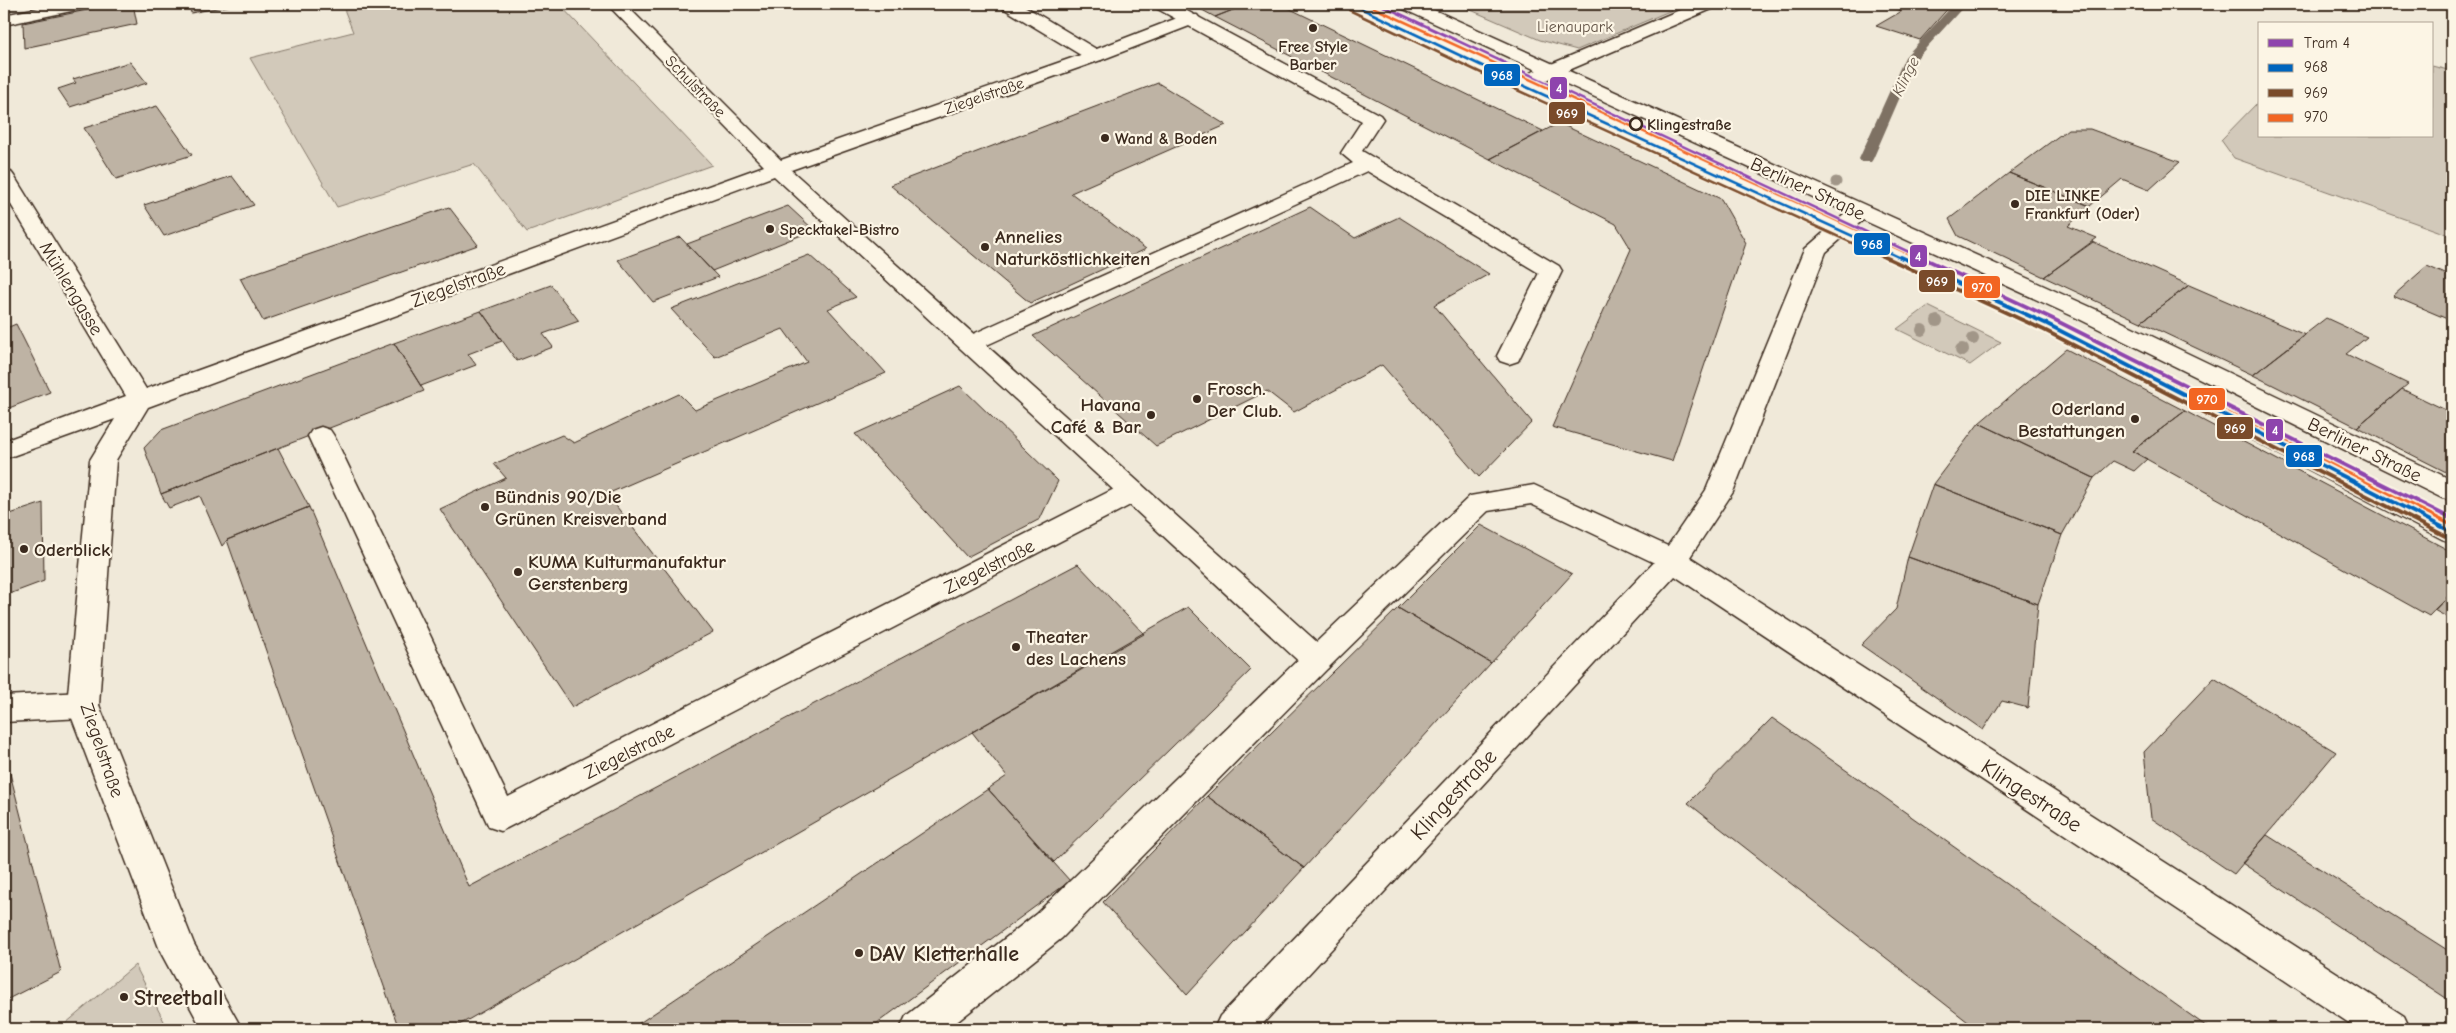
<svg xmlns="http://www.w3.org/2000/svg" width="2456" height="1033" font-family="'Comic Neue',sans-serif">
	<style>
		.green { fill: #d2c9ba; stroke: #867a6c }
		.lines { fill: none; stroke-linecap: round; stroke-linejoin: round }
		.stream { fill: #7e7163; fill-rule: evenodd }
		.building { fill: #beb3a4; stroke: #3b2a1e }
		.service-casing { stroke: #3b2a1e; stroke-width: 3 }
		.minor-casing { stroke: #3b2a1e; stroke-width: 3 }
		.tertiary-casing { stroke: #3b2a1e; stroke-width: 3 }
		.service { fill: #fcf5e5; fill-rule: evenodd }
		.minor { fill: #fcf5e5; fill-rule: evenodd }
		.tertiary { fill: #fcf5e5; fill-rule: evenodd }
		.bus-1-far1-casing { stroke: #fcf5e5; stroke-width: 5 }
		.bus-1-casing { stroke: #fcf5e5; stroke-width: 8 }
		.bus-2-far1-casing { stroke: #fcf5e5; stroke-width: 5 }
		.bus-2-casing { stroke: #fcf5e5; stroke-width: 8 }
		.bus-3-far1-casing { stroke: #fcf5e5; stroke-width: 5 }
		.bus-3-casing { stroke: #fcf5e5; stroke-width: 8 }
		.bus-1-far1 { stroke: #0065bd; stroke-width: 2.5 }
		.bus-1 { stroke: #0065bd; stroke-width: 4 }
		.bus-2-far1 { stroke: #7a4b2a; stroke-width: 2.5 }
		.bus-2 { stroke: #7a4b2a; stroke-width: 4 }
		.bus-3-far1 { stroke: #f26522; stroke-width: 2.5 }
		.bus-3 { stroke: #f26522; stroke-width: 4 }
		.tram-1-far1-casing { stroke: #fcf5e5; stroke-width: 5 }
		.tram-1-casing { stroke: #fcf5e5; stroke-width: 8 }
		.tram-1-far1 { stroke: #8e44ad; stroke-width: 2.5 }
		.tram-1 { stroke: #8e44ad; stroke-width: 4 }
		.tree { fill: #a19688 }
		.poi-dot { fill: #3b2a1e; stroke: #fcf5e5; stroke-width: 2 }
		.stop-dot { fill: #fcf5e5; stroke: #3b2a1e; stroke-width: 2.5 }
		.labels { text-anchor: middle; stroke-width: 4.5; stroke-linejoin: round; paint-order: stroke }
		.far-park-label { font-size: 16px; fill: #615245; stroke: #fcf5e5 }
		.far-poi-label { font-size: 16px; font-weight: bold; fill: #3b2a1e; stroke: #fcf5e5; text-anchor: start }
		.far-water-label { font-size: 16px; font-style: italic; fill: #625346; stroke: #fcf5e5 }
		.far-street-label { font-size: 16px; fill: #3b2a1e; stroke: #fcf5e5 }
		.far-stop-label { font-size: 16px; font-weight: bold; fill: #3b2a1e; stroke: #fcf5e5; text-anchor: start }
		.street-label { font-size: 19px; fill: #3b2a1e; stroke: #fcf5e5 }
		.poi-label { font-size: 19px; font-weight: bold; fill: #3b2a1e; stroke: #fcf5e5; text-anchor: start }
		.near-street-label { font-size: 22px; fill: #3b2a1e; stroke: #fcf5e5 }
		.near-poi-label { font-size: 22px; font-weight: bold; fill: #3b2a1e; stroke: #fcf5e5; text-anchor: start }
		.line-badge { stroke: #fcf5e5; stroke-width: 2 }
		.badge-label { font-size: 14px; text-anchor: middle; font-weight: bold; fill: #fff }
	</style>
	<rect width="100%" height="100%" fill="#f0e9d9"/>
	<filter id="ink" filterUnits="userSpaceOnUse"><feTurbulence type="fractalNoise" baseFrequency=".02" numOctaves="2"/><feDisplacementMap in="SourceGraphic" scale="10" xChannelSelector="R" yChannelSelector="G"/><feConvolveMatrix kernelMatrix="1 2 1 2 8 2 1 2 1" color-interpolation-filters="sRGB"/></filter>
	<g filter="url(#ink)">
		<!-- green -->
		<path class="green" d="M342,4H559L712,165L527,232L474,164L337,207L250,58L353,32Z
			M1457,4H1686L1577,50L1540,40Z
			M2432,66L2452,71V236L2234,158L2221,140L2260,100V136H2432Z
			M1928,306L2001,342L1970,365L1897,329Z
			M135,965L168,1029H59Z"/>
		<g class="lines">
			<!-- stream -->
			<path class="stream" d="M1954,4H1966L1917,58L1873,159L1871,162H1861L1859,159L1905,57Z"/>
		</g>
		<!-- building -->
		<path class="building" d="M117,4H133L137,24L24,48L23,23Z
			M189,4H237L191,13Z
			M1198,4H1248L1215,17L1193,5Z
			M1248,4H1280L1543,131L1490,159L1215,17Z
			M1895,4H1952L1920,40L1876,26L1902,11L1891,8Z
			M130,62L147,83L70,107L58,89L76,83L73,79Z
			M1158,83L1226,125L1071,193L1146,249L1030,303L890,185Z
			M157,106L192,155L116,179L84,128Z
			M1559,123L1721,199L1746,243L1672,461L1552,427L1631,249L1616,224L1490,159Z
			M2068,129H2090L2180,162L2149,190L2122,179L2090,206L2009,173Z
			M2009,173L2090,206L2068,226L2097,238L2044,277L1958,236L1949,219Z
			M232,176L254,205L164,236L144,205Z
			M788,206L814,230L712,271L687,244Z
			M449,207L478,245L263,321L240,278Z
			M1310,207L1355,238L1399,217L1489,274L1434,305L1532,422L1479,477L1382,365L1294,412L1267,391L1156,446L1033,336Z
			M680,237L718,277L653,302L618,260Z
			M2093,242L2189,285L2141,322L2044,277Z
			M809,255L856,297L828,309L886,373L607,494L713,632L572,707L440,509L506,478L494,464L562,435L574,443L679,394L695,410L807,362L783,329L715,357L671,309Z
			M2427,266L2452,277V321L2393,296Z
			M551,285L579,321L543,334L553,347L517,361L481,311Z
			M2189,285L2305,335L2253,375L2141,322Z
			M481,311L502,341L468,354L476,365L421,386L394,343Z
			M2326,318L2367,337L2346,354L2408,384L2357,427L2253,375Z
			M16,324L50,392L4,410V329Z
			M394,343L424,391L161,494L144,448L161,430Z
			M2066,349L2185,411L2132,451L2147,459L2134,471L2113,461L2094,478L1979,423Z
			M960,386L1058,481L1040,519L967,557L855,434Z
			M2402,389L2452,413V475L2357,427Z
			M2185,411L2452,552V592L2429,616L2132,451Z
			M1979,423L2094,478L2062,535L1933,484Z
			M278,448L309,507L227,540L222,546L200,496L169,508L161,494Z
			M1933,484L2062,535L2038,604L1908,557Z
			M43,503L44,581L4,596V516Z
			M309,507L469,887L1078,564L1144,634L452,1029H399L227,540Z
			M1481,525L1572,574L1491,663L1398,608Z
			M1908,557L2038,604L2028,708L2002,701L1983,730L1861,645L1896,609Z
			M2452,592V620L2434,610Z
			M1188,607L1251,670L1054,862L988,789L1007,776L972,732Z
			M1398,608L1491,663L1304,868L1207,796Z
			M2214,678L2336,752L2234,874L2151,818L2144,752Z
			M1772,718L1867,785L2210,1029H1977L1688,803Z
			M6,758L61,972L4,1001V759Z
			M988,789L1070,881L869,1029H641L638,1024Z
			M1207,796L1304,868L1187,995L1103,902Z
			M2267,835L2452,953V1002L2242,863Z"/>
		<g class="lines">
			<!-- service casing -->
			<g class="service-casing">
				<path id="service" d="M1001,4H1021L1101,52L1104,56L1101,60H1089L1003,8Z
					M1154,4H1174L1380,115L1383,119L1362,151L1559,266L1562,271L1518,361L1509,364L1500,361L1497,356L1539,273L1367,171L978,349L970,351L962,349L958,344L962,339L1353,163L1341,153L1362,121L1156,8Z
					M1694,4H1717L1714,8L1527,88H1513L1511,84L1513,80Z
					M321,427L330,430L334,436L508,797L1122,485L1132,483L1142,485L1146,492L1142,499L501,831L489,827L308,436L312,430Z
					M1534,485L1683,553L1687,560L1683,567L1673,570L1663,567L1531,504L1488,511L1328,668L1062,938L948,1029H900L906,1016L1036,914L1306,652L1470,496Z
					M83,692L94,696L99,705L94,714L83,718L4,722V696Z"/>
			</g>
			<!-- minor casing -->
			<g class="minor-casing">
				<path id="minor" d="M57,4H90L87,8L81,9L4,25V15Z
					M607,4H625L781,160L1089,52L1185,15H1197L1200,19L1197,23L1101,60L791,170L1328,652L1332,660L1328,668L1317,672L1306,668L774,176L148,407L116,460L99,705L194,944L242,1029H202L161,953L67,705L90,460L115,419L4,459V441L126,396L4,193V170L11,172L14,176L146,389L764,166Z
					M1861,206L1869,207L1872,212L1826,252L1733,492L1690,557L2404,1016L2410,1029H2358L1675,576L1258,1029H1214L1220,1016L1663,553L1706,490L1805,249L1853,207Z"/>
			</g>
			<!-- tertiary casing -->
			<g class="tertiary-casing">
				<path id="tertiary" d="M1344,4H1365L1527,80L2055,319L2452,520V542L2442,539L2039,329L1513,88L1346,8Z
					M1399,4H1421L2095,309L2452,480V500L2442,498L2079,319L1401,8Z"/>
			</g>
			<!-- service -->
			<use href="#service" class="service"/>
			<!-- minor -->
			<use href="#minor" class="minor"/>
			<!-- tertiary -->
			<use href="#tertiary" class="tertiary"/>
			<!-- bus-1-far1 casing -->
			<g class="bus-1-far1-casing">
				<path id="bus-1-far1" d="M1352,4L1520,84L1903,259"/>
			</g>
			<!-- bus-1 casing -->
			<g class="bus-1-casing">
				<path id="bus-1" d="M1901,257L2047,324L2452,532"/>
			</g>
			<!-- bus-2-far1 casing -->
			<g class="bus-2-far1-casing">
				<path id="bus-2-far1" d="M1349,10L1517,90L1887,259"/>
			</g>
			<!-- bus-2 casing -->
			<g class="bus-2-casing">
				<path id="bus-2" d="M1885,257L2044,330L2449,538"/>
			</g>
			<!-- bus-3-far1 casing -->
			<g class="bus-3-far1-casing">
				<path id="bus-3-far1" d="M1366,4L1920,259"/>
			</g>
			<!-- bus-3 casing -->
			<g class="bus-3-casing">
				<path id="bus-3" d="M1917,257L2050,318L2452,525"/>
			</g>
			<!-- bus-1-far1 -->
			<use href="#bus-1-far1" class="bus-1-far1"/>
			<!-- bus-1 -->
			<use href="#bus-1" class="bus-1"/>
			<!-- bus-2-far1 -->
			<use href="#bus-2-far1" class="bus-2-far1"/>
			<!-- bus-2 -->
			<use href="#bus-2" class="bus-2"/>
			<!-- bus-3-far1 -->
			<use href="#bus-3-far1" class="bus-3-far1"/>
			<!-- bus-3 -->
			<use href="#bus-3" class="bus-3"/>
			<!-- tram-1-far1 casing -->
			<g class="tram-1-far1-casing">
				<path id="tram-1-far1" d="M1379,4L1924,259"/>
			</g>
			<!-- tram-1 casing -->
			<g class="tram-1-casing">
				<path id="tram-1" d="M1921,257L2051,318L2452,519"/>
			</g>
			<!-- tram-1-far1 -->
			<use href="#tram-1-far1" class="tram-1-far1"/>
			<!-- tram-1 -->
			<use href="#tram-1" class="tram-1"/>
		</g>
		<!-- trees -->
		<g class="tree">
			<circle cx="1836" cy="182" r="5.5"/>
			<circle cx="1937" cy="321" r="6"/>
			<circle cx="1922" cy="330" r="6"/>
			<circle cx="1973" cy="339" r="6"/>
			<circle cx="1962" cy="350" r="7"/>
		</g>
	</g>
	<!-- markers -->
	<g class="poi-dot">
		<circle cx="1313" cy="28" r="5"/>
		<circle cx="1105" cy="138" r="5"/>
		<circle cx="2015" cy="204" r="5"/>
		<circle cx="770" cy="229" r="5"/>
		<circle cx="985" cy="247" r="5"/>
		<circle cx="1197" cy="399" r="5"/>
		<circle cx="1151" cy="415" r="5"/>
		<circle cx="2135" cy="419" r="5"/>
		<circle cx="485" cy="507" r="5"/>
		<circle cx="24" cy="549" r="5"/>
		<circle cx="518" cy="572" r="5"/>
		<circle cx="1016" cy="647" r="5"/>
		<circle cx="859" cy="953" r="5"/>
		<circle cx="124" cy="997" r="5"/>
	</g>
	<circle class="stop-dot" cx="1636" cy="124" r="6"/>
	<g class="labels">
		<!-- far-park labels -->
		<g class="far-park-label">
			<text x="1575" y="32">Lienaupark</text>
		</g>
		<!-- far-poi labels -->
		<g class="far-poi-label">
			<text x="1313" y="52" text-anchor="middle">Free Style<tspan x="1313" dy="18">Barber</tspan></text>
			<text x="1115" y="144">Wand &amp; Boden</text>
			<text x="2025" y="201">DIE LINKE<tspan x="2025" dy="18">Frankfurt (Oder)</tspan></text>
			<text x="780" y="235">Specktakel-Bistro</text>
		</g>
		<!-- far-water labels -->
		<g class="far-water-label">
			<text transform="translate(1905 76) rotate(-63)" y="6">Klinge</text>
		</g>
		<!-- far-street labels -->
		<g class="far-street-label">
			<text transform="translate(696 86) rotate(46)" y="6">Schulstraße</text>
			<text transform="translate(984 95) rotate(-19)" y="6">Ziegelstraße</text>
		</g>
		<!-- far-stop labels -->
		<g class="far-stop-label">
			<text x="1647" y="130">Klingestraße</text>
		</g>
		<!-- street labels -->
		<g class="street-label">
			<text transform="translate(1808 188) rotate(25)" y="7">Berliner Straße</text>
			<text transform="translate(458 284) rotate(-20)" y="7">Ziegelstraße</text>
			<text transform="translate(72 288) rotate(59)" y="7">Mühlengasse</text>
			<text transform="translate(2365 449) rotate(26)" y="7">Berliner Straße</text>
			<text transform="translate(989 566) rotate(-27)" y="7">Ziegelstraße</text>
			<text transform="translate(103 750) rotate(71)" y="7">Ziegelstraße</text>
			<text transform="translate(629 751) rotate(-27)" y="7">Ziegelstraße</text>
		</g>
		<!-- poi labels -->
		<g class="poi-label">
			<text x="995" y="243">Annelies<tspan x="995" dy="22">Naturköstlichkeiten</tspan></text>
			<text x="1207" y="395">Frosch.<tspan x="1207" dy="22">Der Club.</tspan></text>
			<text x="1141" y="411" text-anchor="end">Havana<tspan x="1141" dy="22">Café &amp; Bar</tspan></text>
			<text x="2125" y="415" text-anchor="end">Oderland<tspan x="2125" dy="22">Bestattungen</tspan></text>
			<text x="495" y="503">Bündnis 90/Die<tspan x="495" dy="22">Grünen Kreisverband</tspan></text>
			<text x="34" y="556">Oderblick</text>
			<text x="528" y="568">KUMA Kulturmanufaktur<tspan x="528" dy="22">Gerstenberg</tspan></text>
			<text x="1026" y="643">Theater<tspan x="1026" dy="22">des Lachens</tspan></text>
		</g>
		<!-- near-street labels -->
		<g class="near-street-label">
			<text transform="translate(1453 794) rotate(-47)" y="8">Klingestraße</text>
			<text transform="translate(2032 795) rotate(33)" y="8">Klingestraße</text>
		</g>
		<!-- near-poi labels -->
		<g class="near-poi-label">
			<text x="869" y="961">DAV Kletterhalle</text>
			<text x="134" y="1005">Streetball</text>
		</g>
	</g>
	<g class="line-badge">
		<rect x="1483" y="63" width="38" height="24" rx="5" fill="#0065bd"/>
		<rect x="1549" y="76" width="19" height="24" rx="5" fill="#8e44ad"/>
		<rect x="1548" y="101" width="38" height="24" rx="5" fill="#7a4b2a"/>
		<rect x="1853" y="232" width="38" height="24" rx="5" fill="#0065bd"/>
		<rect x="1909" y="244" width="19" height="24" rx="5" fill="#8e44ad"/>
		<rect x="1918" y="269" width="38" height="24" rx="5" fill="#7a4b2a"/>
		<rect x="1963" y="275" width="38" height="24" rx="5" fill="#f26522"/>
		<rect x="2188" y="387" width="38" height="24" rx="5" fill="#f26522"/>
		<rect x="2216" y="416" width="38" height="24" rx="5" fill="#7a4b2a"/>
		<rect x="2265" y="418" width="19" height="24" rx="5" fill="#8e44ad"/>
		<rect x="2285" y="444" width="38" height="24" rx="5" fill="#0065bd"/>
	</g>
	<g class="badge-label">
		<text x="1502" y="80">968</text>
		<text x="1559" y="93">4</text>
		<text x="1567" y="118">969</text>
		<text x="1872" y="249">968</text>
		<text x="1918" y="261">4</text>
		<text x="1937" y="286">969</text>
		<text x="1982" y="292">970</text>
		<text x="2207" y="404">970</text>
		<text x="2235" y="433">969</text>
		<text x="2275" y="435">4</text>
		<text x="2304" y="461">968</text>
	</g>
	<!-- margin -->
	<rect width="2456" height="1033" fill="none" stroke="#fcf5e5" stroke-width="20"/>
	<rect x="10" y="10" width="2436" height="1013" fill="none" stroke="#3b2a1e" stroke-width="2" filter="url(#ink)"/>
	<!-- legend -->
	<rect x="2258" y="22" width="175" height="115" fill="#fcf5e5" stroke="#afa495"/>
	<rect x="2268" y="39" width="25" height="8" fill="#8e44ad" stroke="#afa495"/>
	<text x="2304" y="48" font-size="15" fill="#3b2a1e">Tram 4</text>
	<rect x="2268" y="64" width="25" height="8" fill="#0065bd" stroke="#afa495"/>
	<text x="2304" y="72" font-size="15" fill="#3b2a1e">968</text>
	<rect x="2268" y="89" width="25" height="8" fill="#7a4b2a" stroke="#afa495"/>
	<text x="2304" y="98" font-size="15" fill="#3b2a1e">969</text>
	<rect x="2268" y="114" width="25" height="8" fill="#f26522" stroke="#afa495"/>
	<text x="2304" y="122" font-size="15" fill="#3b2a1e">970</text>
</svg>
